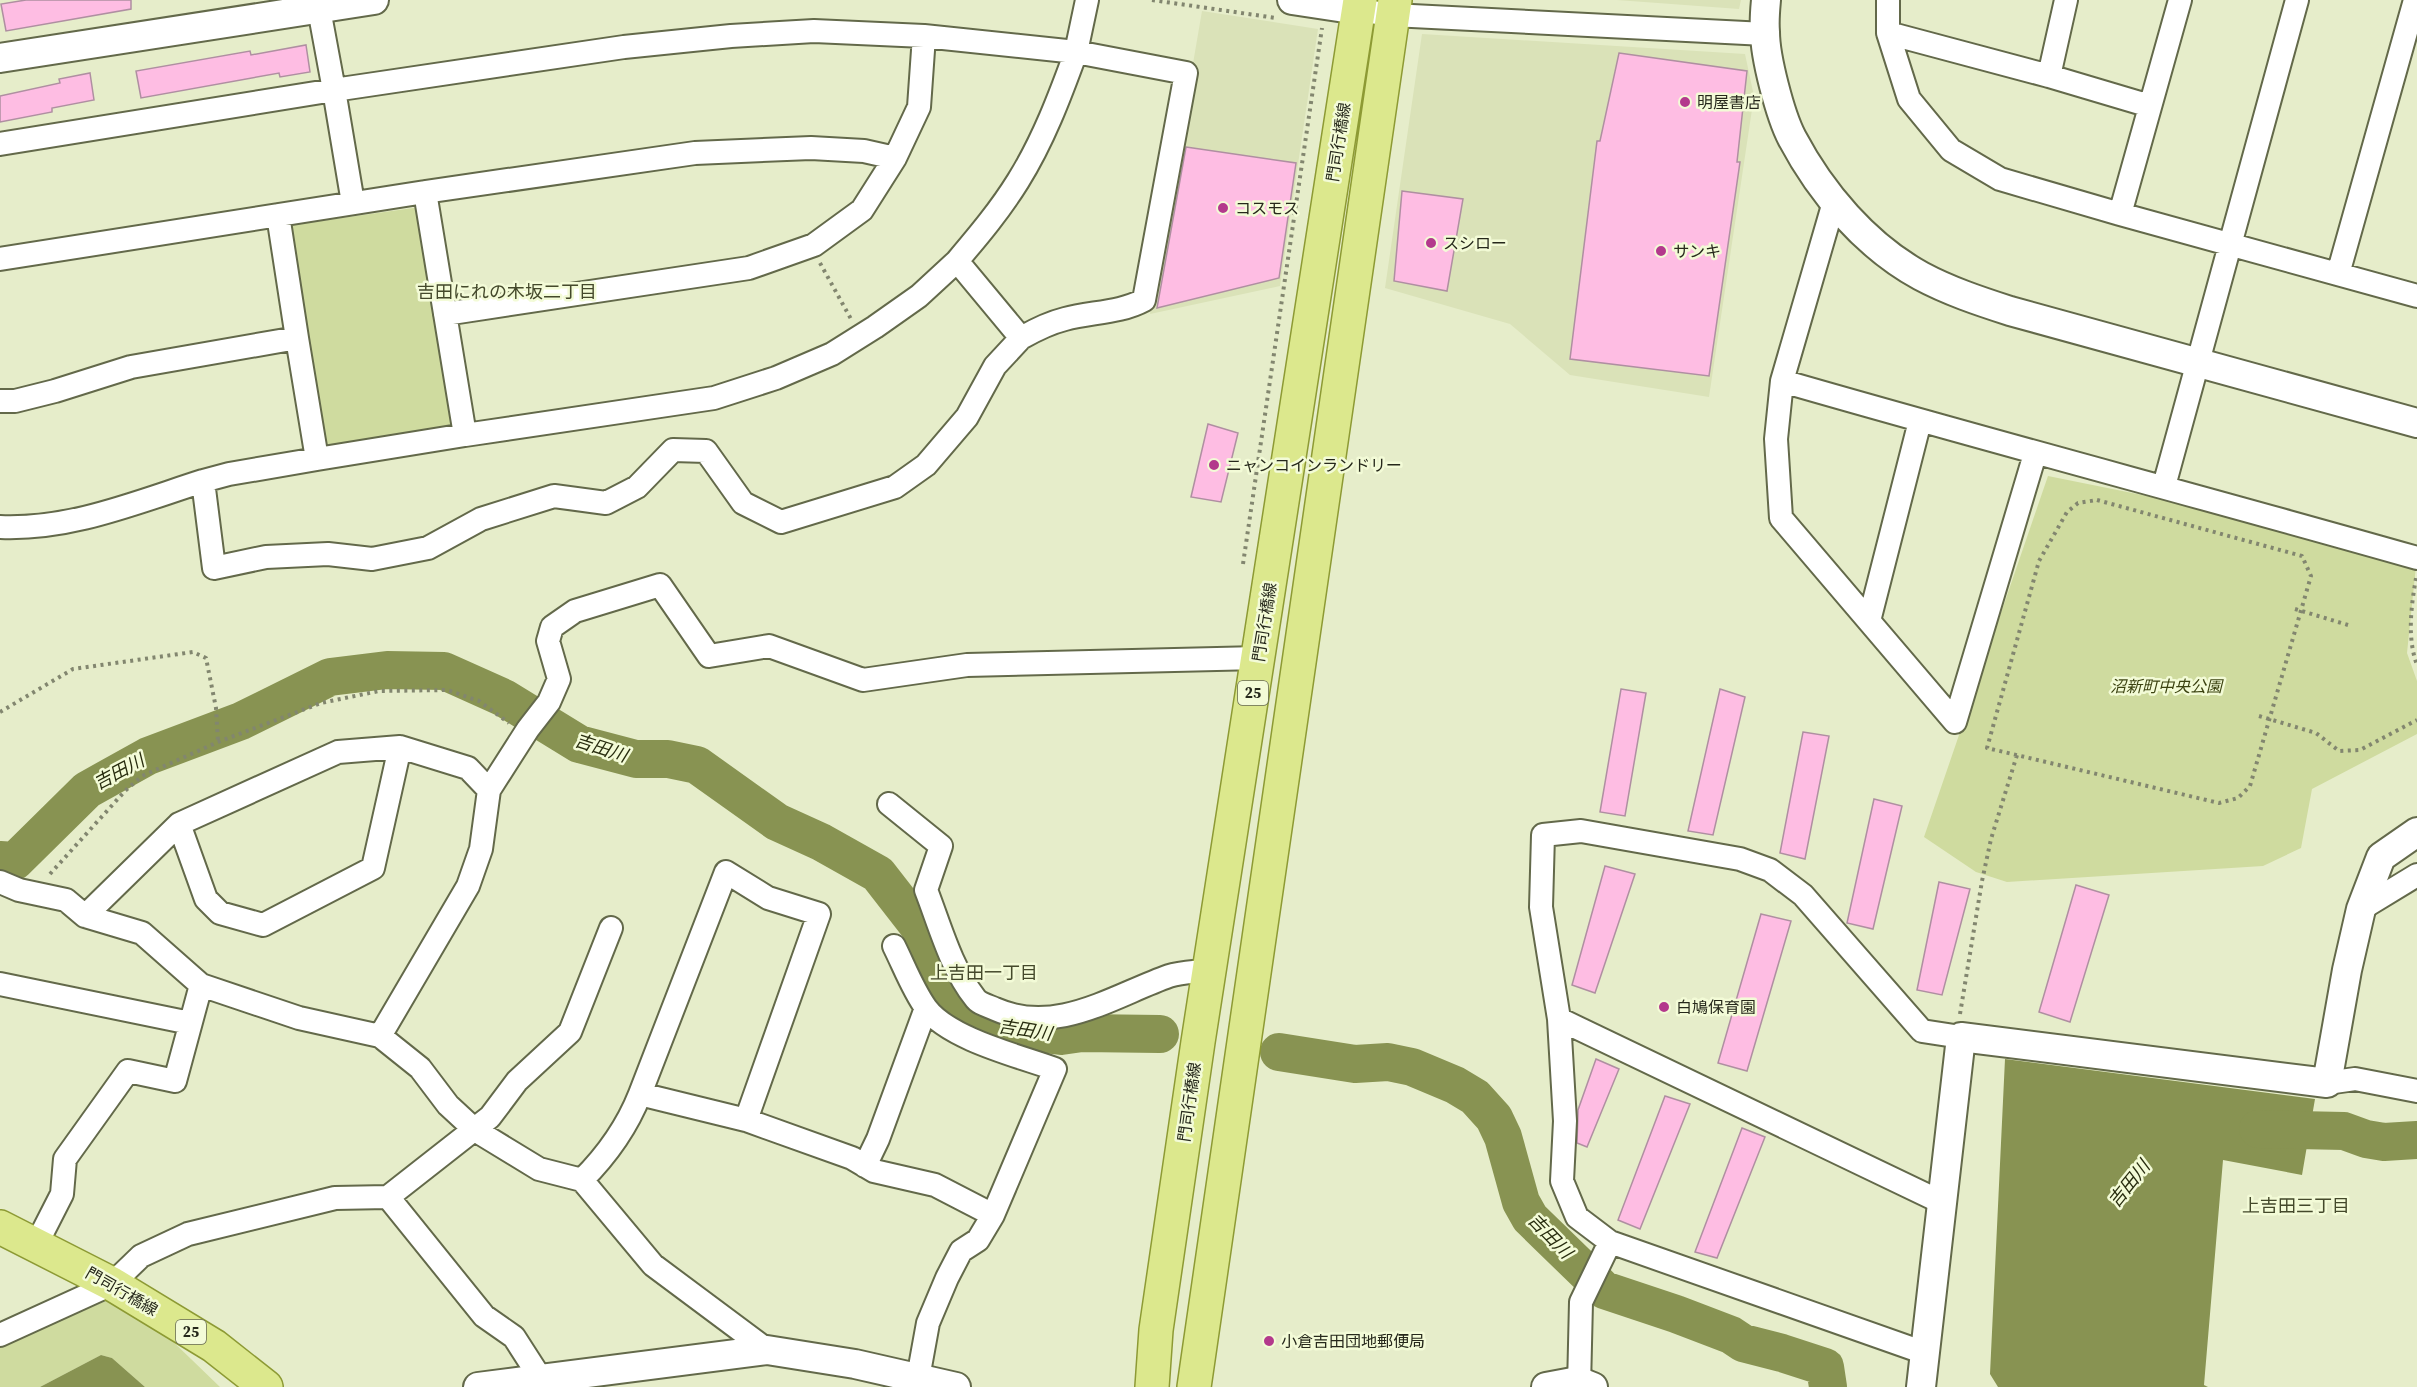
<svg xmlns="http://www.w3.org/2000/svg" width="2417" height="1387" font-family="'Source Serif 4','Noto Sans JP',serif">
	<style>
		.built { fill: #dae2b8 }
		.green { fill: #cfdb9f }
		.water { fill: #889352 }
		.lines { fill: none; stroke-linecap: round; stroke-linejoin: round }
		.river { stroke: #889352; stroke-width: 38 }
		.building { fill: #febde3; stroke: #af8fa1; stroke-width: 1.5 }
		.minor-casing { stroke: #63694a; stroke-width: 26 }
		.tertiary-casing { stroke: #63694a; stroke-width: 32 }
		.primary-casing { stroke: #8d9a34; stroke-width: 36 }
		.path { stroke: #82866f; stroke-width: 4; stroke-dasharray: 3 4.5; stroke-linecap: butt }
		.minor { stroke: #fff; stroke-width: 22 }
		.tertiary { stroke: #fff; stroke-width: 28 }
		.primary { stroke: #dce88d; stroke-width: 33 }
		.poi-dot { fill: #b3398c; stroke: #f3fbd7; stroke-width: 2 }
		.labels { text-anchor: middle; stroke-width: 5; stroke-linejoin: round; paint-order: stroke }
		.shield { fill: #f3fbd7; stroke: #646753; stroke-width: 1.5 }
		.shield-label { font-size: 15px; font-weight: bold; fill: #26281b }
		.poi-label { font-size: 16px; fill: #26281b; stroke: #f3fbd7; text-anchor: start }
		.street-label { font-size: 16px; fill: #26281b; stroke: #f3fbd7 }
		.park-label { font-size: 16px; font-style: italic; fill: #3b4210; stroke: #f3fbd7 }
		.neighbourhood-label { font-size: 18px; fill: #44492b; stroke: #f3fbd7 }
		.water-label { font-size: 18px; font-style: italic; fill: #282d0f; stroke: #f3fbd7 }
	</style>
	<rect width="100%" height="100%" fill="#e6edca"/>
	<!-- built -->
	<path class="built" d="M1617,0H1741L1739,9Z
		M1202,11L1318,29L1280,286L1150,314Z
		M1422,34L1745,54L1754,96L1709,397L1570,375L1510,324L1385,288Z"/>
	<!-- green -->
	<path class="green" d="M420,207L454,429L324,452L292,225Z
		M2048,476L2152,497L2416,566L2407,653L2417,681V734L2312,789L2301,848L2263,866L2007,882L1976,872L1924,837Z
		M108,1300L162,1331L220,1387H145L112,1358L101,1355L40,1387H0V1345Z"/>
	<!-- water -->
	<path class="water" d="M2005,1059L2315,1099L2302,1175L2223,1160L2204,1385L2208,1387H1998L1990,1374Z
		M101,1355L112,1358L145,1387H40Z"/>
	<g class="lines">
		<!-- river -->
		<path class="river" d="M0,860L15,861L87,790L148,756L241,721L330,677L387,670L444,671L504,698L579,744L636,759H668L697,765L777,822L821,842L878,874L920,928L930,962L940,982L954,1003L967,1014L985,1023L1010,1030L1061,1036L1082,1033L1160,1034
			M1279,1052L1355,1064L1388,1062L1412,1067L1455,1085L1475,1097L1494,1118L1503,1137L1521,1202L1530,1218L1604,1290L1676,1314L1731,1335L1743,1343L1782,1353L1825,1367L1828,1387
			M2258,1129L2344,1131L2366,1139L2384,1142L2417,1140"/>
	</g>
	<!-- building -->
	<path class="building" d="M26,0H131V9L6,31L1,4Z
		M306,45L310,72L280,77L279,73L141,98L136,71L250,51L251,55Z
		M1619,53L1747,71L1737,162H1740L1709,376L1570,359L1597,141H1600Z
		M90,73L94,100L52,108V112L0,122V96L60,83L59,79Z
		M1186,147L1296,163L1279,278L1157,308Z
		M1402,191L1463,199L1447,291L1394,281Z
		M1208,424L1238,433L1221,502L1191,497Z
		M1621,689L1646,693L1625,816L1600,812Z
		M1720,689L1745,697L1713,835L1688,831Z
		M1803,732L1829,736L1805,859L1780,853Z
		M1874,799L1902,806L1873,929L1847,923Z
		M1605,866L1635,874L1595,993L1572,985Z
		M1939,882L1970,889L1942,995L1917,990Z
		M2076,885L2109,895L2070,1022L2039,1012Z
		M1761,914L1791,921L1747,1071L1718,1063Z
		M1596,1059L1619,1069L1587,1147L1577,1143L1578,1110Z
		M1665,1096L1690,1104L1640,1229L1618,1220Z
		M1742,1128L1765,1137L1717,1258L1695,1252Z"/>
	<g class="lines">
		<!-- minor casing -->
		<g class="minor-casing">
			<path id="minor" d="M1888,0V33L1909,99L1951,150L2000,179L2120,214L2417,296
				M1358,10L1392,15L1765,34
				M1888,33L2049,76L2150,106
				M2049,76L2066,0
				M0,144L334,90L319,9
				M425,192L465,435L714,398L776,378L832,354L875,327L919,296L957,261L1021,338C1035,330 1049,323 1065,319C1091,312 1120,313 1144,300L1186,73L1076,52C1060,96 1043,141 1018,181C1000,210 979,235 957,261
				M1834,202L1782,381L1776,439L1781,518L1955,722L2035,454
				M353,203L334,90L624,47L731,36L814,31L924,36
				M2120,214L2180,0
				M0,259L425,192L695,153L811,148L864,151L895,158
				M2338,274L2415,0
				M445,314L749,268L814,245L862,210L895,158L919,107L924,36L1076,52L1087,0
				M297,338L317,459L465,435
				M1782,381C1993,442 2206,498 2417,558
				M0,401H15L55,391L131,367L297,338L278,215
				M317,459L229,474L203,481L214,568L266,557L328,554L372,559L428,548L481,519L554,496L606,503L637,487L673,450L706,451L743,503L781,522L895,487L926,465L967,417L995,366L1021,338
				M2164,486L2297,0
				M0,527C71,530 137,502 203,481
				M1869,621L1920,421
				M889,804L941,846L926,890C940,926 951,968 975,998C979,1004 989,1006 995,1009C1056,1036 1113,996 1169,976C1181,972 1197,972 1210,970
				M179,824L206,899L220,913L263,925L373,868L400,747
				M0,882L19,890L66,900L85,916L142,933L201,985L299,1018L380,1036L420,1068L448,1105L475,1130L539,1169L582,1180L653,1265L767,1350
				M2361,909L2417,875
				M85,916L179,824L338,752L400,747L468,768L489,790
				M0,984L190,1023
				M1559,1019L1943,1203
				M380,1036L468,886L481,849L489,790L528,729L549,702L559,679L548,641L552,627L575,611L660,585L709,656L769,646L863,680L967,665L1259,658
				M2327,1083L2355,1079L2417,1091
				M746,1120L852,1158L874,1171L935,1185L993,1215L1055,1069C1019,1056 949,1039 926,1008C913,990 904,966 894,946
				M865,1166L878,1139L926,1008
				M582,1180C607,1155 627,1127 640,1094L726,872L768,898L819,914L746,1120L640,1094
				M388,1197L484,1316L514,1337L541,1379L542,1387
				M36,1245L62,1194L65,1159L128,1071L175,1081L201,985
				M0,1335L112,1284L141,1256L188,1234L335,1198L388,1197L490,1117L517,1081L570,1032L611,928
				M1925,1353L1610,1242L1577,1217L1562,1181L1565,1121L1559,1019L1541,907L1543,835L1581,831L1740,859L1770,870L1803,895L1922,1031L1961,1037
				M914,1387L918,1378L928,1323L947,1278L961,1251L978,1240L993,1215
				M1579,1387L1581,1302L1610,1242"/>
		</g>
		<!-- tertiary casing -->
		<g class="tertiary-casing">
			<path id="tertiary" d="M1292,0L1358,10
				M1766,0C1765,11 1764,21 1765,32C1765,57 1780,115 1792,138C1821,193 1866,246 1921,276C1949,291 1979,301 2010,311L2417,423
				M0,58L374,0
				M478,1387L767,1350L855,1364L956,1387
				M1546,1387L1578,1381L1593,1387
				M1921,1387L1961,1037L2327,1083L2347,970L2361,909L2381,857L2417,832"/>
		</g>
		<!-- primary casing -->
		<g class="primary-casing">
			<path id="primary" d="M0,1227L112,1284L214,1346L266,1387
				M1152,1387L1156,1330L1198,1042L1360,0
				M1194,1387L1395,0"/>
		</g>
		<!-- path -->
		<path class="path" d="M1152,0L1276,18
			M820,263L851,319
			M2097,500L2302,556L2311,576L2250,786L2238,798L2219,803L1987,748L2039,561L2067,512L2078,503Z
			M1243,564L1322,28
			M2416,578C2411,607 2407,638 2417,665
			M2295,609L2348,625
			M0,712L73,669L193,652L206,658L216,708L218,742
			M2259,716L2316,733L2339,751L2360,750L2417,720
			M50,874L125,791L142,776L218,742L321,703L379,691L447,690L479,701L509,723
			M1960,1014L1982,881L1991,839L2017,755"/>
		<!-- minor -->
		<use href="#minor" class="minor"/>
		<!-- tertiary -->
		<use href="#tertiary" class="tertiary"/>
		<!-- primary -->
		<use href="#primary" class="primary"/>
	</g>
	<!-- markers -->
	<g class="poi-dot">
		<circle cx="1685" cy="102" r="6"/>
		<circle cx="1223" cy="208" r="6"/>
		<circle cx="1431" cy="243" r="6"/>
		<circle cx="1661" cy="251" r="6"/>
		<circle cx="1214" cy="465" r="6"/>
		<circle cx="1664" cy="1007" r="6"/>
		<circle cx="1269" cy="1341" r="6"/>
	</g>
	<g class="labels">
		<!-- shield labels -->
		<g class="shield">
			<rect x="1238" y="681" width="30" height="24" rx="4.5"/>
			<rect x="176" y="1320" width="30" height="24" rx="4.5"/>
		</g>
		<g class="shield-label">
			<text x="1253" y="698">25</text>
			<text x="191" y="1337">25</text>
		</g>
		<!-- poi labels -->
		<g class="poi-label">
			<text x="1697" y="108">明屋書店</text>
			<text x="1235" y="214">コスモス</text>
			<text x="1443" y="249">スシロー</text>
			<text x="1673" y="257">サンキ</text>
			<text x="1226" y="471">ニャンコインランドリー</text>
			<text x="1676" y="1013">白鳩保育園</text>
			<text x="1281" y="1347">小倉吉田団地郵便局</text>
		</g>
		<!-- street labels -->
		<g class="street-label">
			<text transform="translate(1338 142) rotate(-81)" y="6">門司行橋線</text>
			<text transform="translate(1264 622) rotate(-81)" y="6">門司行橋線</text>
			<text transform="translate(1189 1102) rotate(-82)" y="6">門司行橋線</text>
			<text transform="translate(122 1291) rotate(30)" y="6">門司行橋線</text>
		</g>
		<!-- park labels -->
		<g class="park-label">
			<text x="2166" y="692">沼新町中央公園</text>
		</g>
		<!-- neighbourhood labels -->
		<g class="neighbourhood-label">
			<text x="507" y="298">吉田にれの木坂二丁目</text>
			<text x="984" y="979">上吉田一丁目</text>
			<text x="2296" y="1212">上吉田三丁目</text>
		</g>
		<!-- water labels -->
		<g class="water-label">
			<text transform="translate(601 748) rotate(18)" y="6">吉田川</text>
			<text transform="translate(119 772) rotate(-28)" y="6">吉田川</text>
			<text transform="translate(1025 1030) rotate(9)" y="6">吉田川</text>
			<text transform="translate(2129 1184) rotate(-51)" y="6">吉田川</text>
			<text transform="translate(1550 1236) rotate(46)" y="6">吉田川</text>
		</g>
	</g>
</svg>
